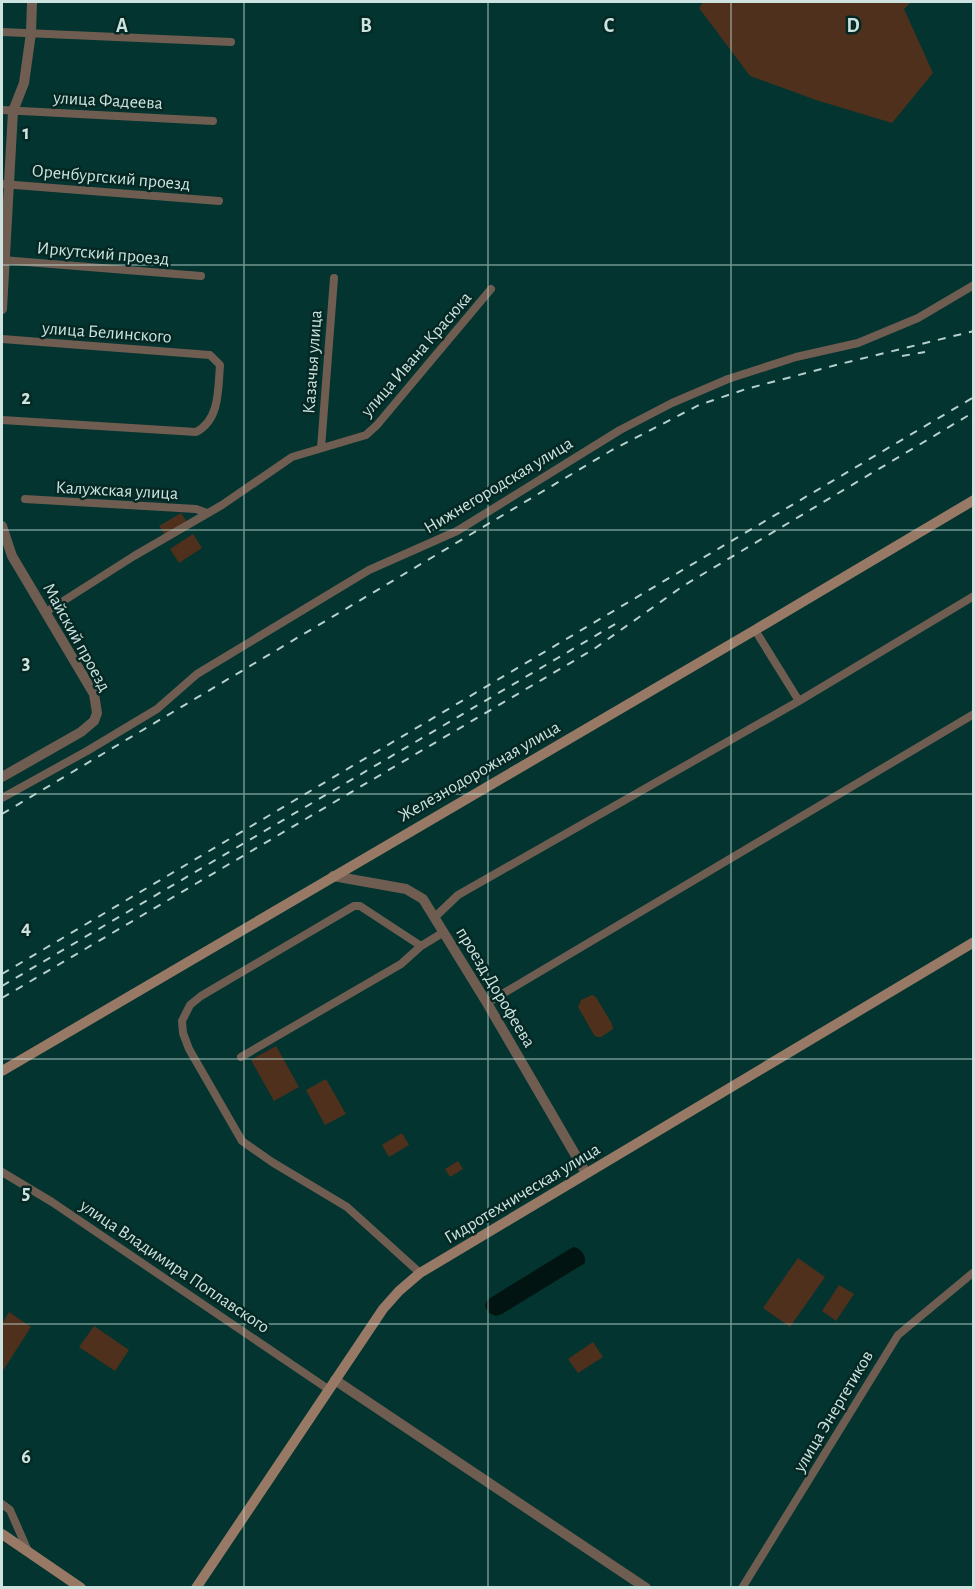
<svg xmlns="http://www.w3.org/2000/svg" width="975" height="1589" font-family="'Alegreya Sans',sans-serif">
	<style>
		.green { fill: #4f301c }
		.water { fill: #021411 }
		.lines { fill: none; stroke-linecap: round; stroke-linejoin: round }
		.minor { stroke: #705d51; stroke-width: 8 }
		.tertiary { stroke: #705d51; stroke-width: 10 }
		.secondary { stroke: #977966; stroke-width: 10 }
		.rail { stroke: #b7d0cc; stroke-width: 2; stroke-dasharray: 8 8; stroke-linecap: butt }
		.grid { fill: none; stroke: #cce3df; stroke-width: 1.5; stroke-opacity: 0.55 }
		.labels { text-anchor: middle; stroke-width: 5; stroke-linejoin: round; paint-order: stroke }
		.street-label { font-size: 18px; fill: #cce3df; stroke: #052824 }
		.grid-label { font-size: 20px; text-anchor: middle; font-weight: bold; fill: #cce3df; stroke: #052824; stroke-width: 5; stroke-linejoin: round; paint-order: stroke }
	</style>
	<rect width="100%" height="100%" fill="#03342f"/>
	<!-- green -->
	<path class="green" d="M703,2H911L904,9L933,73L892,123L816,100L750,76L699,8Z
		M181,513L187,522L165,535L159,526Z
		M193,534L202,548L179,563L170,549Z
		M592,995L596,997L612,1024L613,1029L601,1037H597L594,1035L578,1007L581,1000Z
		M276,1046L299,1087L274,1101L251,1060Z
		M326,1079L346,1114L325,1125L306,1090Z
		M402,1133L409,1145L389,1157L382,1145Z
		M458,1161L463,1169L450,1177L445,1169Z
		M798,1258L825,1277L790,1327L763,1308Z
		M839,1285L854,1294L836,1321L822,1311Z
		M9,1312L31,1327L2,1372V1324Z
		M94,1326L129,1350L115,1371L79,1347Z
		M593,1342L603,1357L578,1373L568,1359Z"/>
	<!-- water -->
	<path class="water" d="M573,1247C581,1248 586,1255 585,1263L502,1314L496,1316L489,1313L485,1306L487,1300Z"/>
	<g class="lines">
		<!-- minor -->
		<path class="minor" d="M2,32L231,42
			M2,110L213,121
			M2,184L219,201
			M2,260L201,276
			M2,339L210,355L220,365C218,389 220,420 196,432L2,420
			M321,448L334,278
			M25,499L196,509L207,513
			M46,612L134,556L222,505L292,457L366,435L377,425L491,289
			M755,630L799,701
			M2,798L87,751L157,709L197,674L369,570L457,531L620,430L672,403L728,379L796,357L858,343L918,318L974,285
			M435,917L458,895L799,701L974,596
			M487,1003L974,714
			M241,1057L401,964L421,946L444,932
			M2,1172L52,1202L328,1389
			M420,1273L347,1207L272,1162L242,1141L189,1049L183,1033L182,1021L190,1005L201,996L354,906H360L421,946
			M2,1504L10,1510L28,1551
			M742,1588L898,1335L974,1272"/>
		<!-- tertiary -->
		<path class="tertiary" d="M2,309L13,111L24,83L31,33L32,2
			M2,526L12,556L94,694L97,713L94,721L81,732L2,777
			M333,876L406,889L423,899L487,1003L586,1173
			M335,1380L646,1588"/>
		<!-- secondary -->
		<path class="secondary" d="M2,1071L755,630L974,500
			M2,1534L81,1588
			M196,1588L383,1309L399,1291L420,1273L974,942"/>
		<!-- rail -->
		<path class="rail" d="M902,356L925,352
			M2,814L612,450L699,405L746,389L840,364L974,331
			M2,974L974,397
			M2,986L617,623
			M2,998L594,649L683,586L974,412"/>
	</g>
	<!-- grid -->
	<path class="grid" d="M244,2V1588M488,2V1588M731,2V1588M2,265H974M2,530H974M2,794H974M2,1059H974M2,1324H974"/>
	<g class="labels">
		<!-- street labels -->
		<g class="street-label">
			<text transform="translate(108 100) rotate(3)" y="6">улица Фадеева</text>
			<text transform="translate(111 177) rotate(5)" y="6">Оренбургский проезд</text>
			<text transform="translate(103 253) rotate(5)" y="6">Иркутский проезд</text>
			<text transform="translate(107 332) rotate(4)" y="6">улица Белинского</text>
			<text transform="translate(416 354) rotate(-49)" y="6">улица Ивана Красюка</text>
			<text transform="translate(312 362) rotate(-86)" y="6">Казачья улица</text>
			<text transform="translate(498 485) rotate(-31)" y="6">Нижнегородская улица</text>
			<text transform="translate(117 490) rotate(3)" y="6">Калужская улица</text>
			<text transform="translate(77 637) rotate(61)" y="6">Майский проезд</text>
			<text transform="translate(479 771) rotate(-30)" y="6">Железнодорожная улица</text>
			<text transform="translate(496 987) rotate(59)" y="6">проезд Дорофеева</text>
			<text transform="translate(522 1193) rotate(-31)" y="6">Гидротехническая улица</text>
			<text transform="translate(175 1266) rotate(34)" y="6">улица Владимира Поплавского</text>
			<text transform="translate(833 1411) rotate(-59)" y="6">улица Энергетиков</text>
		</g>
	</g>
	<g class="grid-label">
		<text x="122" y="32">A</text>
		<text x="366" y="32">B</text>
		<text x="609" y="32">C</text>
		<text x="853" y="32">D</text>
		<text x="26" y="139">1</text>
		<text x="26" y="404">2</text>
		<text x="26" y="669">3</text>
		<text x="26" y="934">4</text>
		<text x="26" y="1199">5</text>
		<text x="26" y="1463">6</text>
	</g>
	<!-- border -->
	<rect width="975" height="1589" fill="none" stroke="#cce3df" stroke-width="6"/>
</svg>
